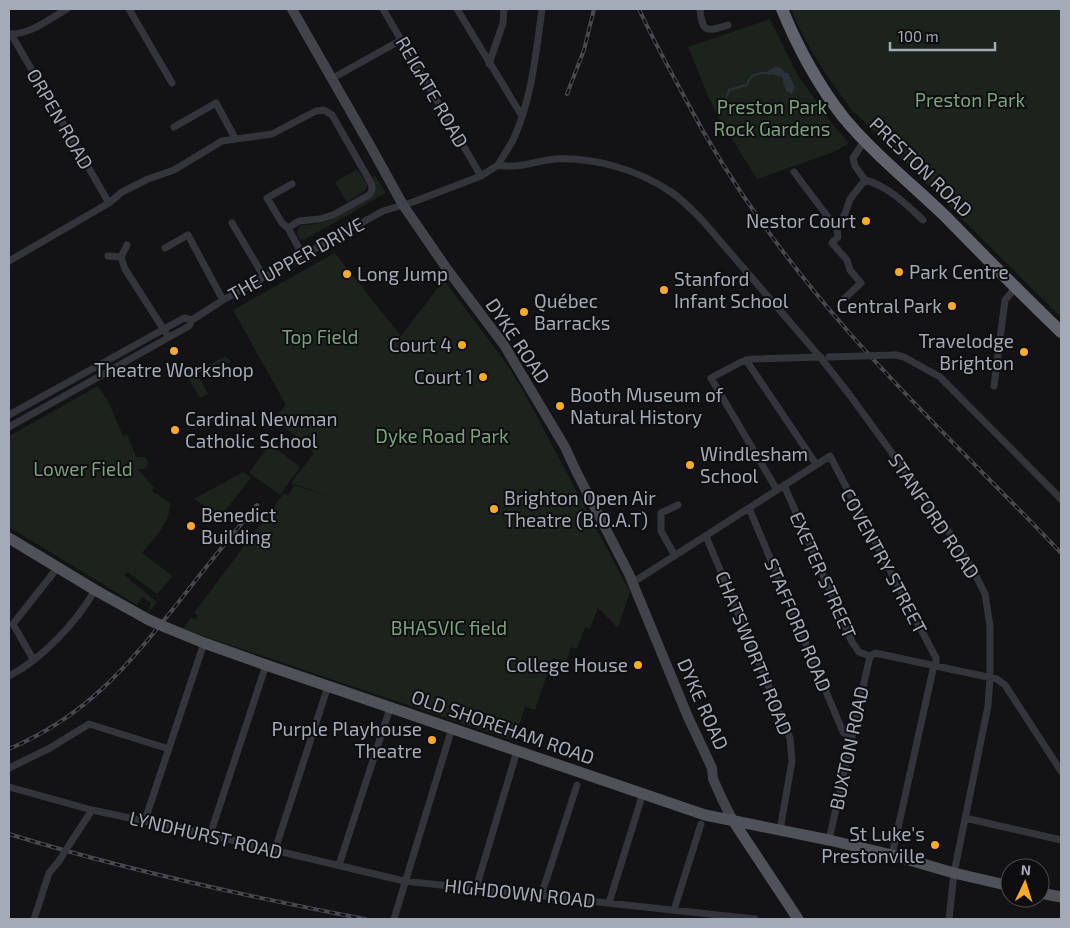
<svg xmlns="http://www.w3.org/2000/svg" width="1070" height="928" font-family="'Exo 2',sans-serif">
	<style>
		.green { fill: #1b231c }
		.water { fill: #293239 }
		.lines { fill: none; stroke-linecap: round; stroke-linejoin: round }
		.stream { stroke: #293239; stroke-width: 2 }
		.street { stroke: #34353a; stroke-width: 7 }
		.secondary { stroke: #42444a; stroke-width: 10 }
		.primary { stroke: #505259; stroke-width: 11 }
		.highway { stroke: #60636b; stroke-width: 12 }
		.rail-casing { stroke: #47494f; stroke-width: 4 }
		.rail { stroke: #0e0e10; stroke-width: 2; stroke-dasharray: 5.5; stroke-linecap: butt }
		.street-bridge { stroke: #34353a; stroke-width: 7 }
		.primary-bridge { stroke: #505259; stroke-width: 11 }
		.poi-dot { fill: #f9aa27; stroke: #0e0e10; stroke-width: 2 }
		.labels { text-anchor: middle; stroke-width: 4; stroke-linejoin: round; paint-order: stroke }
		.street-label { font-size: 19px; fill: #a4aab6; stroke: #0e0e10 }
		.park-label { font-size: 19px; fill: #7aa27b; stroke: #0e0e10 }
		.poi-label { font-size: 19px; fill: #a4aab6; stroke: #0e0e10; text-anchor: start }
	</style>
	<rect width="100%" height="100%" fill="#131315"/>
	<!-- green -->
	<path class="green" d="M791,9H1061V317L852,110C828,79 806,46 791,9Z
		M770,19L797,74L834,126L849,143L834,152L757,179L718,117L709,98L688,47Z
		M357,169L367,184V189L347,202L335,182Z
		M375,175L386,193L304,240L299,238L297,232L300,225L317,224L333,219L371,197L375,186L372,177Z
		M335,253L401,336L444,280L506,363L524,392L630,592L618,628L598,608L590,629L585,627L577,649L571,647L566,663L553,658L535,710L525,707L514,741L183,629L191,617L196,620L198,616L194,613L284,493L288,496L294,485L330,496L291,483L314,453L303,441L273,420L286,405L233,310Z
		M225,356L231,361L228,364L223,361L202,372H189L197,374L208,394L200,398L183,370L188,372L204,362L208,366Z
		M98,386L108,401L123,436L127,434L136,457H144L149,462L146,468L138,470L154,487L152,491L170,503C170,524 155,537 142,553L173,576L157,594L128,572L124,575L157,602L149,612H148L151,603L142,597L137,605L9,527V436Z
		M270,444L300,467L280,495L249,473Z
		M243,472L251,477L219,519L205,506L194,499Z"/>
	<!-- water -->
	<path class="water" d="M776,66L777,68L780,67L785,73H788L795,87L792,94L786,91L782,77L771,74L768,75L765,73Z"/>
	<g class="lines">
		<!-- stream -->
		<path class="stream" d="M725,101L729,90L747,85C749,76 757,73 765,73"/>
		<!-- street -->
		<path class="street" d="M129,9L172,83
			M383,9L481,176
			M457,9L522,116
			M700,9C702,33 707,32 728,25
			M9,34C30,35 49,19 67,9
			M11,34L109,203
			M489,64L503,23L504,9
			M333,78L401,40
			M174,127L216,103L235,138
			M865,140L853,158L855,166L865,180C888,186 906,204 923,220
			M498,165C503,156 509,148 514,138C532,98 536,52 542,9
			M794,172L837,229L838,237L832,243L847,260L850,270L861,283L844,299
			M292,184L267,198L282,223L288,228L303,256
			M232,223L264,277
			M837,229L845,214L850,199L865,180
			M127,245L121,257L125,269L166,333
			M165,248L188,235L223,300
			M108,256L121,257
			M9,261L109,203L122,192L148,179L174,170L222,141L272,134L316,111L324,110L332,115L367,176C371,183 375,188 369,195L333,215L320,219L299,221L288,228
			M896,355L904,357L940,377L1061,499
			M746,360L816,464
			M994,386L1005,300L1016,287
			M9,415L184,318L192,320
			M9,427L189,326L192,320L223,300L383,211L413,202L481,176L498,165C517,169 536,161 555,159C594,157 639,170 671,192C683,200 692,210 702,220L820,357L849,394L945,526L972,568L985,594L990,626V677L988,706L954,873L949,919
			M784,485L852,642L859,652L870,656
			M777,490L711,378L741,362L751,359L821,357
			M749,508L843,732L848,736L852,737
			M706,536L790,738L792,761L780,830
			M675,556L661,531V513L678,505
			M632,583L830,456L936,658V666
			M870,656L875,653L997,679L1005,685L1061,771
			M33,659L13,624L58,567
			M9,676C42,659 76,623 95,590
			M9,768L50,748L89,724L169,749
			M9,787L92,810L210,835L404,881L755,919
			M965,818L1061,840
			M145,820L204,643
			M210,835L266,665
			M829,840L870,656
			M71,842L92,810
			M275,850L328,686
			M892,855L934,665
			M339,865L390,708
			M476,888L517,751
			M541,896L577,785
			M609,903L643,793
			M674,910L701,824
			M34,919L49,873L59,861
			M394,919L452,728"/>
		<!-- secondary -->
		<path class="secondary" d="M292,9L371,147L403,205L447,269L504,345L565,447L576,471L629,574L688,717L712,768L713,779L722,799L732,819"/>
		<!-- primary -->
		<path class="primary" d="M9,538L95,590L149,620
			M165,627L204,643L266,665L705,815L829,840L892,855L954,873L1010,886
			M732,819L798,919
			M1040,893L1061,897"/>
		<!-- highway -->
		<path class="highway" d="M782,9C798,48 818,85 844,118C874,154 912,184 945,216C983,255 1022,294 1061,332"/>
		<!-- rail casing -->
		<g class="rail-casing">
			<path id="rail" d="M639,9C653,40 670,70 686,100C729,182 785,259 846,329C914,407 990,478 1061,553
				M567,94L584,50L594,9
				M9,749C89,715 128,665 181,599C206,567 231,536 257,505
				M9,834C125,870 245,896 365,919"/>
		</g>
		<!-- rail -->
		<use href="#rail" class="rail"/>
		<!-- street-bridge -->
		<path class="street-bridge" d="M829,357L896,355
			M59,861L71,842"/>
		<!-- primary-bridge -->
		<path class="primary-bridge" d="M149,620L165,627"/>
	</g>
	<!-- markers -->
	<g class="poi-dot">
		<circle cx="866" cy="221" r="5"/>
		<circle cx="899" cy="272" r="5"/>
		<circle cx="347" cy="274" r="5"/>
		<circle cx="664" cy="290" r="5"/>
		<circle cx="952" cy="306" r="5"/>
		<circle cx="524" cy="312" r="5"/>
		<circle cx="462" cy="345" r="5"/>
		<circle cx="174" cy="351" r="5"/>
		<circle cx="1024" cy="352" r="5"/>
		<circle cx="483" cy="377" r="5"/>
		<circle cx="560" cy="406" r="5"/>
		<circle cx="175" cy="430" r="5"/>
		<circle cx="690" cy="465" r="5"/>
		<circle cx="494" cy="509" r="5"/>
		<circle cx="191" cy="526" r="5"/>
		<circle cx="638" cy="665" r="5"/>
		<circle cx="432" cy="740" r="5"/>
		<circle cx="935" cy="845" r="5"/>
	</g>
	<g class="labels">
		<!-- street labels -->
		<g class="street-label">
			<text transform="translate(432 92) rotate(60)" y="7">REIGATE ROAD</text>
			<text transform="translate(60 119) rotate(60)" y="7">ORPEN ROAD</text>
			<text transform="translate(921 167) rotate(44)" y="7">PRESTON ROAD</text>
			<text transform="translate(296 259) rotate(-29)" y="7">THE UPPER DRIVE</text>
			<text transform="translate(518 341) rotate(56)" y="7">DYKE ROAD</text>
			<text transform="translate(934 516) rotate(56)" y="7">STANFORD ROAD</text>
			<text transform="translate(884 561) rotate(62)" y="7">COVENTRY STREET</text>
			<text transform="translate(823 575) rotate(66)" y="7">EXETER STREET</text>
			<text transform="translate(798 625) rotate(67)" y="7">STAFFORD ROAD</text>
			<text transform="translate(754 653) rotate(68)" y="7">CHATSWORTH ROAD</text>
			<text transform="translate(703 704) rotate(66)" y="7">DYKE ROAD</text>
			<text transform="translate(503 727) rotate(19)" y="7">OLD SHOREHAM ROAD</text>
			<text transform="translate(849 748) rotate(-78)" y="7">BUXTON ROAD</text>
			<text transform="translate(206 835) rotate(13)" y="7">LYNDHURST ROAD</text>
			<text transform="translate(520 893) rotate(6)" y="7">HIGHDOWN ROAD</text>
		</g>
		<!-- park labels -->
		<g class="park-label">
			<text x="970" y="107">Preston Park</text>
			<text x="772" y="114">Preston Park<tspan x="772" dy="22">Rock Gardens</tspan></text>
			<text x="320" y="344">Top Field</text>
			<text x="442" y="443">Dyke Road Park</text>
			<text x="83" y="476">Lower Field</text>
			<text x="449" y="635">BHASVIC field</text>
		</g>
		<!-- poi labels -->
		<g class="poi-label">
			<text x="856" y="228" text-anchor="end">Nestor Court</text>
			<text x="909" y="279">Park Centre</text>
			<text x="357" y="281">Long Jump</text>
			<text x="674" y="286">Stanford<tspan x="674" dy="22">Infant School</tspan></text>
			<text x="534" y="308">Québec<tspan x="534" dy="22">Barracks</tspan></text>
			<text x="942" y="313" text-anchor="end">Central Park</text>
			<text x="1014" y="348" text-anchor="end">Travelodge<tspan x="1014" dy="22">Brighton</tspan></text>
			<text x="452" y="352" text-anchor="end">Court 4</text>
			<text x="174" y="377" text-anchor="middle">Theatre Workshop</text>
			<text x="473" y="384" text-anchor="end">Court 1</text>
			<text x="570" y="402">Booth Museum of<tspan x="570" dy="22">Natural History</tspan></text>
			<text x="185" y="426">Cardinal Newman<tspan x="185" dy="22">Catholic School</tspan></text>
			<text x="700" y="461">Windlesham<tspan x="700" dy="22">School</tspan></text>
			<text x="504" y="505">Brighton Open Air<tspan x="504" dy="22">Theatre (B.O.A.T)</tspan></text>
			<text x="201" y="522">Benedict<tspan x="201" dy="22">Building</tspan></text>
			<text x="628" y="672" text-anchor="end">College House</text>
			<text x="422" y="736" text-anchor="end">Purple Playhouse<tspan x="422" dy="22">Theatre</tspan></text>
			<text x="925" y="841" text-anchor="end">St Luke's<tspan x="925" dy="22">Prestonville</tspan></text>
		</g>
	</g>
	<!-- border -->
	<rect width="1070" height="928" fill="none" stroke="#a4aab6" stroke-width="20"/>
	<!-- north arrow -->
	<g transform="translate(1025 883) rotate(4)"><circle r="24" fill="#0e0e10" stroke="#4a4c52"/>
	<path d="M0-4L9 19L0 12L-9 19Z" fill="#f9aa27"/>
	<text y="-8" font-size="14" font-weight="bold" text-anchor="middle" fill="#a4aab6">N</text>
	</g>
	<!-- scale -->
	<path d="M890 42v8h105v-8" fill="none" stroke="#a4aab6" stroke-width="2.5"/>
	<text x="898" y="42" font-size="15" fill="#a4aab6" stroke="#0e0e10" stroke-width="4" paint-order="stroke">100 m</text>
</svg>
